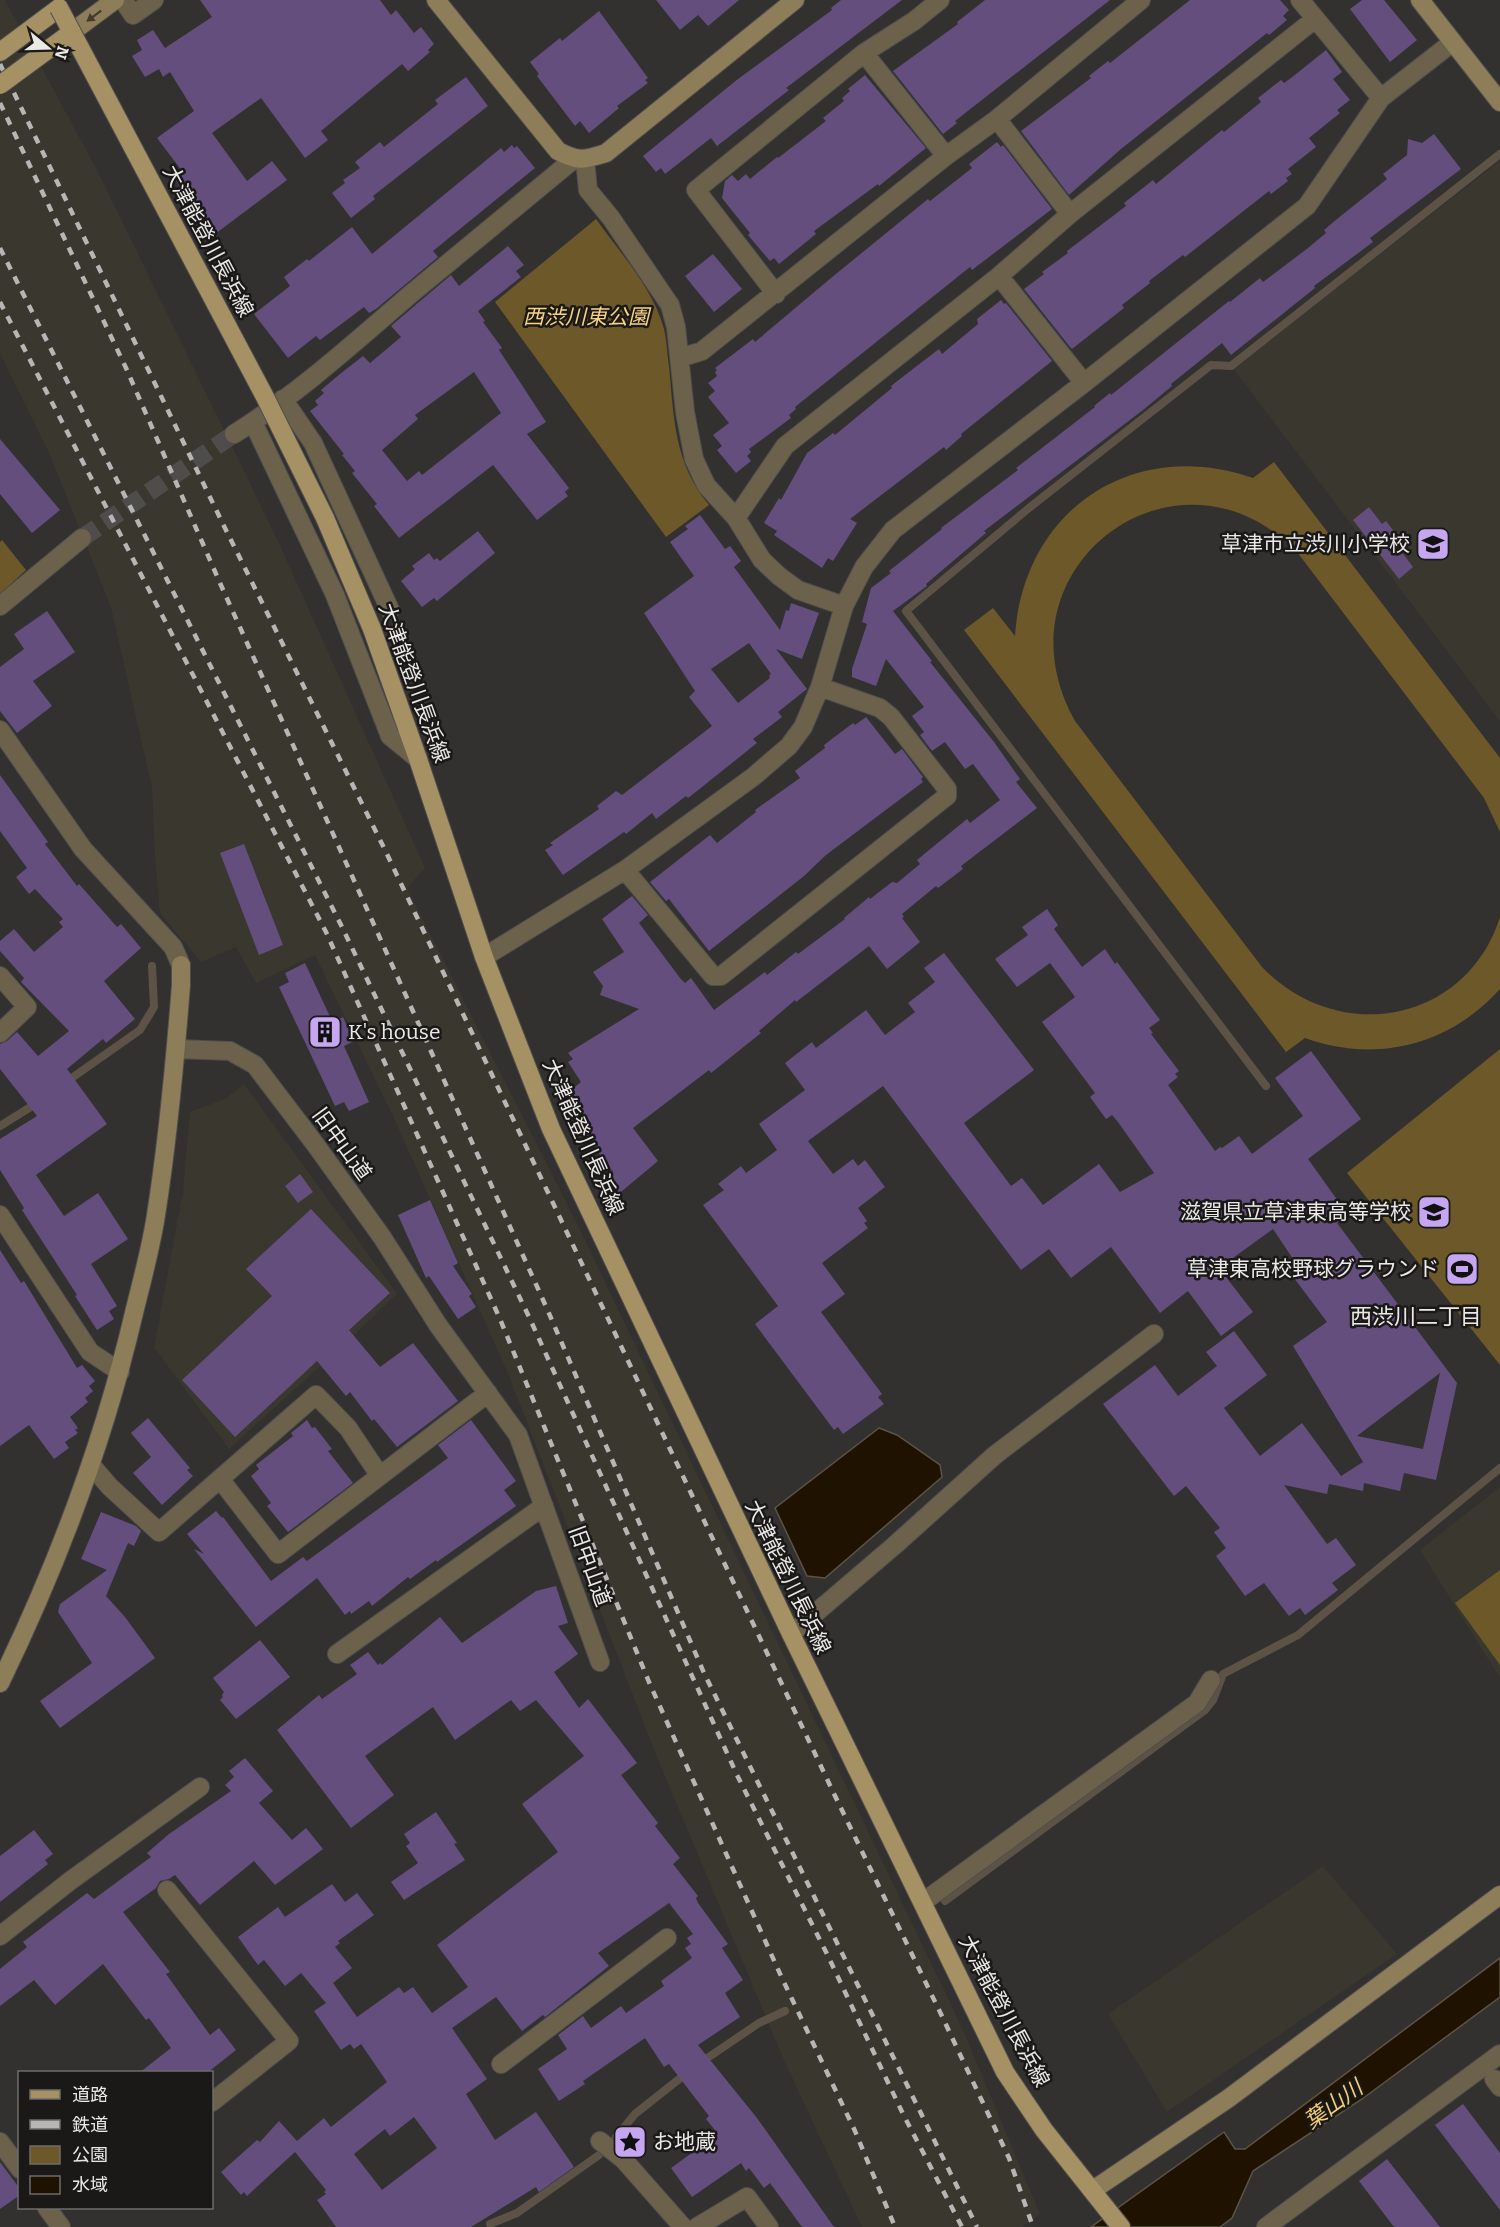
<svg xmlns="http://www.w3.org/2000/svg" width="1500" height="2227" font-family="Bitter,'Noto Sans JP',serif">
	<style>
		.built { fill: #3a372e }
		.green { fill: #6c5829 }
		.water { fill: #1f1300; stroke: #5c5346; stroke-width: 1.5 }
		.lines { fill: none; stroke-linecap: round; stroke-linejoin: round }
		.stream { stroke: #5c5346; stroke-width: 8 }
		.building { fill: #634e7e; fill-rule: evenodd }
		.street-tunnel { stroke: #4e4d4b; stroke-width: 18; stroke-dasharray: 18 9; stroke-linecap: butt }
		.street-casing { stroke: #504e4d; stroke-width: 20 }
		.secondary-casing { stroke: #504e4d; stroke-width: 20 }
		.primary-casing { stroke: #504e4d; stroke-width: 20 }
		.street { stroke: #6c624c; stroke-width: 18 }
		.secondary { stroke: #8d7d59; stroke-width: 18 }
		.primary { stroke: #a59163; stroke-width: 18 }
		.rail { stroke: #b7b6b4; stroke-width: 4.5; stroke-dasharray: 8 8; stroke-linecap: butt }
		.primary-bridge-casing { stroke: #504e4d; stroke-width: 20; stroke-linecap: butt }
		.primary-bridge { stroke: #a59163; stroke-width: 18 }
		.oneway { fill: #423c2f }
		.labels { text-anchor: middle; stroke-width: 5; stroke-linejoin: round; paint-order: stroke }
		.street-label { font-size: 21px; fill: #eae9e8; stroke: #1a1918 }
		.park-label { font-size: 21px; font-style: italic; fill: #f7d380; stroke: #1a1918 }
		.poi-label { font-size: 21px; fill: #eae9e8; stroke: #1a1918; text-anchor: end }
		.neighbourhood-label { font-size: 22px; fill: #eae9e8; stroke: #1a1918 }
		.water-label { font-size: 22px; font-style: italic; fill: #f2ce7b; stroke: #1a1918 }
	</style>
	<rect width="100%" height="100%" fill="#33312f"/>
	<!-- built -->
	<path class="built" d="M0,0H5L96,168L279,543L425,868L407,888L582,1234L963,2030L1040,2214L1022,2227H862L783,2058L655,1752L507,1371L393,1116L315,955L256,983L236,947L201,962L160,913L155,857L152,788L111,607L50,455L0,353Z
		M1500,161V721L1233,368Z
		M244,1084L397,1294L336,1352L229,1449L154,1347L183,1191L190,1112L225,1099Z
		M1500,1487V1678L1420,1550Z
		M1323,1866L1397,1954L1167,2112L1108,2014Z"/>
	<!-- green -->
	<path class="green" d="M596,219C620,253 653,288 664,329C667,341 667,354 669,366C674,418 674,463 709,505L666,537L495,302Z
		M1274,462L1500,758V832L1484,798L1297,552C1176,428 990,570 1075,721L1262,967C1338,1046 1466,1024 1500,917V989C1450,1045 1376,1064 1305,1038L1286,1052L964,630L993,608L1015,636C1023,510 1133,436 1253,478Z
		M2,540L26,570L0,594V542Z
		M1500,1049V1365L1347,1173Z
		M1500,1570V1665L1455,1603Z"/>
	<!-- water -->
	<path class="water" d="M879,1428L897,1435L940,1465L942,1477L825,1578L807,1576L775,1508Z
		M1500,1958V1997L1362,2099L1253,2171L1232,2218L1220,2227H1091L1224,2132L1235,2149H1245Z"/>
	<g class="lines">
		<!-- stream -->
		<path class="stream" d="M66,1082L140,1030L154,1007L152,966
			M1266,1086L906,611L1029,508L1211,365L1231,366L1500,154
			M0,1126L37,1103
			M945,1901L1205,1710L1213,1700L1223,1674L1298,1635L1500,1468
			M700,2063L759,2023L785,2011
			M616,2137L635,2114L688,2072
			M490,2224L517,2213L599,2155"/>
	</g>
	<!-- building -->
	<path class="building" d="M200,0H380L391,15L396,10L414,33L421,27L434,44L428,50L430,52L408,71L402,64L321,131L328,140L305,158L261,98L212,133L247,181L272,161L287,180L215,234L195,207L193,209L173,176L182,171L157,138L194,111L170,72L163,77L159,69L145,77L132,56L142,50L137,40L153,30L165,48L212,17Z
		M656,0H739L708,26L698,15L680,30Z
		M841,0H902L786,88L789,90L717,146L711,138L665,174L661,168L656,172L643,156L738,79L832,10L831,8Z
		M985,0H1110L955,121L957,123L943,134L893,71L958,24L957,22Z
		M1190,0H1280L1289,10L1283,16L1287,20L1269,35L1267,33L1121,149L1069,195L1021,131L1091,78L1089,76L1108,61L1110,63Z
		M1362,0H1384L1417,40L1390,62L1350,9Z
		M599,11L648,78L645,80L648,83L617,106L619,108L589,133L580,121L575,126L537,76L539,74L530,62L560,38L562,41Z
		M1326,50L1342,72L1333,79L1350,100L1337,110L1340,113L1309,138L1316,147L1288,169L1292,174L1286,178L1288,181L1271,194L1269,191L1185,257L1183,255L1149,281L1150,283L1122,305L1124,308L1072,349L1070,347L1024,289L1044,274L1042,272L1068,253L1067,251L1126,206L1124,203L1153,180L1156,184L1222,130L1224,132L1261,102L1258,98L1281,80L1284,83L1291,78Z
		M865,75L926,148L879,186L878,184L814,231L816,234L779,264L774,258L770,261L748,235L750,233L722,198L725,181L732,175L738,181L746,174L750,179L777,157L778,158L826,121L823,118L844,101L842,98L850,91L848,89Z
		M466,77L488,106L373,196L375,199L351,218L332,193L345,183L343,180L360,168L355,162L380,142L384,147L438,104L435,100Z
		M1434,134L1461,169L1370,238L1373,242L1314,286L1315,288L1231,355L1222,343L1171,384L1172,386L1143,410L984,531L986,533L926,584L927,586L893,611L932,661L930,662L994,742L1020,779L1016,782L1037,808L961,866L963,869L938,888L936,886L902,914L904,917L902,918L920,942L887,969L869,946L796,1002L795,1000L759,1031L761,1033L711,1073L709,1070L633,1128L658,1161L616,1196L604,1179L613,1172L578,1126L582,1122L569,1105L573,1102L566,1094L581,1082L568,1062L573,1059L568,1053L639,1009L600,995L603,986L593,972L624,952L602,919L632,896L648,915L639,923L680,978L685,983L691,978L714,1010L765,972L767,975L796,952L798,954L845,919L844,918L869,897L870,899L892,882L897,883L920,864L917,860L945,837L967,819L970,823L1000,800L973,764L965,769L945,742L932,751L920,735L924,732L912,716L924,707L886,659L876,686L852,677V669L867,624L862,622L871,588L891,573L889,571L942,529L941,528L1018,470L1016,468L1095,407L1094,406L1110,393L1111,395L1229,301L1230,302L1260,278L1263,282L1308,248L1326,233L1324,230L1337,219L1387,179L1383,174L1407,155L1408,139L1422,143Z
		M997,142L1001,147L1003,145L1052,209L972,270L970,267L795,407L796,409L789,415L791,418L749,449L751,452L747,456L751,461L736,473L717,450L722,446L713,435L729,423L708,397L715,391L708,383L717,376L715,372L717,370L715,368L753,339L755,342L831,278L928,199L930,201L972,168L969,164Z
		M512,145L514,148L517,146L535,168L433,251L438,257L376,309L369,313L364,307L320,340L316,336L288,358L254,314L290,286L284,277L307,259L309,261L352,227L372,254L501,148L504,152Z
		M508,246L524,265L516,271L521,277L478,311L485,321L483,322L502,348L499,350L546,422L527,434L569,488L565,492L568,496L537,520L493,465L399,538L374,506L377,504L352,473L355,471L342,455L344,454L310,411L318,405L315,401L324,393L321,390L340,374L363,356L370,363L401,337L391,326L419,302L451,275L459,286ZM474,372L501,413L422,475L419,471L407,481L382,450L418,419L415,415Z
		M713,254L742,289L714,312L685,276Z
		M1001,300L1004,304L1006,303L1052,361L961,434L962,436L946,450L944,447L850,519L857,523L833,561L828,558L822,568L774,535L777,531L764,523L779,498L781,500L807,453L833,433L835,435L892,388L891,386L918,365L939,349L942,354L978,324L977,319Z
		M0,439L60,510L32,533L0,494Z
		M1369,507L1382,524L1386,521L1406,547L1401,551L1413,567L1399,579L1353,520Z
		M700,515L725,549L730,546L741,561L734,567L780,630L786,610L789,611L791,603L819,613L802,659L776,649L807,689L778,712L782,717L753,739L757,743L697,791L688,798L686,796L656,819L652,813L626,834L624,832L563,875L545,850L553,845L550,843L599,809L597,806L616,791L622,795L712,726L689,697L695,691L644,613L694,576L670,542L688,529L685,526ZM749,643L771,674L769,676L770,678L738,703L711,669Z
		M478,531L495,553L437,601L434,598L422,607L401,581L415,569L412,566L429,553L434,560L437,558L440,561Z
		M47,611L75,652L33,681L52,706L17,733L0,711V667L24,649L14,634Z
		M866,717L895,754L902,749L923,777L921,779L923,782L826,855L804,876L709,951L669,899L666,901L650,882L710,835L717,843L756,812L755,810L800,778L795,771L825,748L824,745L853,723L855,725Z
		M0,775L48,842L45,844L77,886L79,884L117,927L121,924L141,948L104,981L135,1019L106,1043L103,1039L67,1069L107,1124L36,1175L64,1216L98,1193L128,1239L91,1264L117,1306L109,1311L114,1319L97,1330L75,1296L77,1295L22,1210L24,1208L0,1170V1139L37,1116L0,1069V1044L7,1041L17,1032L38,1056L69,1031L21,982L24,978L0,951V941L14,929L34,952L63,927L59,922L63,919L35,889L29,894L16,877L27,868L0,831Z
		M244,844L283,945L259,955L220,853Z
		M1047,909L1058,925L1054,929L1082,967L1105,949L1115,964L1117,962L1160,1020L1149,1028L1153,1033L1151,1034L1179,1071L1175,1074L1178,1077L1168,1085L1215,1151L1220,1147L1222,1148L1239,1136L1252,1154L1303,1116L1275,1078L1311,1051L1361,1119L1308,1159L1348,1215L1337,1223L1457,1383L1436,1480L1404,1473L1400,1491L1364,1483L1363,1491L1329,1484L1327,1494L1284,1485L1327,1544L1336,1538L1356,1565L1332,1583L1338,1590L1305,1615L1300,1608L1289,1616L1264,1583L1245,1596L1216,1556L1226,1548L1214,1532L1220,1528L1186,1486L1174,1496L1103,1404L1155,1365L1178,1396L1217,1366L1206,1352L1234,1331L1267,1375L1224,1408L1260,1456L1302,1423L1341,1476L1363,1462L1293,1346L1327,1322L1291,1274L1299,1268L1273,1229L1219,1268L1253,1312L1221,1336L1188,1291L1160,1313L1111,1247L1071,1278L1049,1249L1021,1270L883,1086L808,1141L833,1174L853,1159L858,1166L865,1160L885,1187L858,1208L867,1221L864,1223L868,1228L822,1263L845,1294L821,1312L882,1394L878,1397L884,1404L843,1434L838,1427L834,1430L755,1324L778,1306L703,1205L724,1190L718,1184L741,1166L746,1173L777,1150L759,1124L805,1090L785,1063L812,1042L816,1048L866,1010L885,1035L915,1012L908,1003L935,982L924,968L944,953L1034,1070L964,1123L1011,1186L1022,1178L1043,1205L1099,1164L1120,1192L1154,1173L1118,1122L1112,1115L1106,1119L1090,1097L1095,1093L1042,1022L1075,997L1050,963L1017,987L995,959L1028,935L1022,927ZM1440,1373L1423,1449L1357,1436Z
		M305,963L333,1023L343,1017L354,1041L344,1046L369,1102L349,1111L344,1102L335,1106L279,987L289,982L285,973Z
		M300,1174L313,1192L298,1203L285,1186Z
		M430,1200L458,1263L453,1266L472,1294L469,1296L476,1307L458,1319L429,1276L426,1278L398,1215Z
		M311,1209L390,1293L349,1330L380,1367L413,1343L458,1401L397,1447L374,1419L372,1421L350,1392L346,1396L317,1361L235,1437L182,1380L272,1296L246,1269Z
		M0,1250L21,1283L24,1281L77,1368L82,1365L95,1381L89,1386L93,1391L85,1398L88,1402L70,1417L78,1428L75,1430L78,1433L65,1442L69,1448L54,1459L29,1425L0,1446Z
		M148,1418L190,1468L187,1470L193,1476L162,1505L133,1473L151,1457L131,1433Z
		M307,1420L312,1428L315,1427L332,1449L328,1451L353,1483L288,1532L267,1506L271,1503L251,1476L259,1469L256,1465L293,1436L291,1433Z
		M471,1420L516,1481L504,1490L516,1506L437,1562L436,1560L410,1579L408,1577L372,1606L369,1601L351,1614L350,1611L345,1615L317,1578L256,1627L194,1549L204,1554L187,1534L216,1511L222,1518L223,1517L271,1581L303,1557L307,1561L448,1458L438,1445Z
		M101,1512L136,1526L141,1531L134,1546L128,1543L106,1596L125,1617L155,1658L60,1728L40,1701L92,1663L58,1612L60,1604L107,1570L81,1559Z
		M556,1586L568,1623L558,1626L578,1654L554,1672L579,1708L588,1699L637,1763L621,1775L658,1823L655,1826L680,1858L673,1864L698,1896L696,1898L698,1903L728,1944L722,1948L743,1980L725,1993L740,2017L698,2045L757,2118L834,2227H802L770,2183L764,2188L749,2168L746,2171L741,2163L692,2197L671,2168L718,2134L706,2119L709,2116L669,2064L664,2067L645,2038L583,2081L585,2084L559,2101L538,2069L567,2049L558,2035L583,2016L591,2028L621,2006L626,2013L664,1986L661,1981L692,1958L685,1948L691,1944L687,1938L693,1934L669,1903L598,1953L609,1966L545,2017L543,2015L522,2031L496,1997L452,2028L487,2079L466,2094L495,2140L536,2112L574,2167L539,2192L536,2187L471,2227H336L317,2200L326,2194L324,2192L326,2190L295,2152L247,2196L244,2192L241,2195L221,2172L257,2140L260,2142L279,2121L297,2141L324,2118L331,2127L387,2082L361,2044L354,2049L350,2044L341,2050L314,2011L326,2003L301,1973L285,1986L264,1960L258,1965L238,1937L278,1907L285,1917L332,1884L345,1902L357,1893L374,1915L338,1941L340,1943L335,1947L352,1968L333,1983L357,2017L399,1987L404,1993L413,1987L432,2013L468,1987L437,1945L558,1852L522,1804L584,1756L536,1700L520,1711L511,1700L455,1740L433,1707L365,1756L394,1795L351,1828L277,1730L319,1695L322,1699L357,1674L350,1665L368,1652L378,1665L380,1663L382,1665L440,1617L462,1643L536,1591ZM414,2117L437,2148L382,2190L354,2154L385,2129L390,2136Z
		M260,1640L290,1677L236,1719L220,1700L223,1697L222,1695L224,1692L213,1678Z
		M245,1758L273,1791L259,1803L292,1840L306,1828L323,1849L275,1885L254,1861L200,1905L175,1875L169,1879L160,1881L156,1888L123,1912L170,1972L166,1974L210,2035L219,2028L236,2050L207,2073H139L171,2048L149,2018L146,2020L103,1964L55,2005L34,1980L0,2006V1969L27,1947L23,1942L87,1893L94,1899L151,1857L147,1853L169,1834L231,1791L225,1785L234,1777L229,1771Z
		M436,1812L457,1843L454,1844L465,1860L404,1900L391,1882L418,1863L406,1846L410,1843L404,1834Z
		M34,1830L53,1854L45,1860L48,1864L0,1902V1856Z
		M1463,2104L1500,2153V2210L1435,2125Z
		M1387,2159L1440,2227H1394L1359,2181Z
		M0,2162L20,2189V2195L0,2209Z"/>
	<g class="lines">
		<!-- street-tunnel -->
		<path class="street-tunnel" d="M82,538L234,434"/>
		<!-- street casing -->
		<g class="street-casing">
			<path id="street" d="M123,0L133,15L154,0
				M1300,0L1381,98
				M864,53L946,156
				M997,119L1070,214
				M585,160L588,190L611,218L670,305L676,327L685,412L694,459L706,485L736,518L762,560L779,576L798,590L844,606
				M999,276L1084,383
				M776,294L696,190L864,53L914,21L940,0
				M680,358L702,351L946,156L997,119L1141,0
				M283,399L313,443L390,610
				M253,422L335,595L390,736L418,759
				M234,434C298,394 355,342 412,293C466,248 520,204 574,159
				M736,518L785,446L999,276L1070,214L1315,19
				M0,606L82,538
				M0,730L83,849L173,947L181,965
				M625,870L713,976H721L947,796V789L891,717L880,708L820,687
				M484,957L625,870L753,777L789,746L803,727L820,687L844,606L864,567L893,530L1084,383L1307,206L1381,98L1453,42
				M0,976L27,1007L0,1033
				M176,1049L230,1051L255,1065L315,1144L382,1237L438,1325L518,1435L600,1662
				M0,1215L90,1352L120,1372
				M91,1465L110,1487L159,1532L316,1395L348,1428L380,1476
				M220,1479L278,1554L488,1393
				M791,1634L895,1545L995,1455L1154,1334
				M337,1654L544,1506
				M167,1890L289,2041L212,2102
				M923,1902L1197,1703L1211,1680
				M0,1936L70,1881L200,1787
				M501,2064L667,1938
				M1494,2079L1500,2087
				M600,2141L623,2159L683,2227
				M0,2142L20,2169
				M47,2208L61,2227
				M697,2227L747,2197L769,2227
				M1266,2227L1500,2054"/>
		</g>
		<!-- secondary casing -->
		<g class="secondary-casing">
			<path id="secondary" d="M436,0L558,151C579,162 584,160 606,153L795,0
				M1420,0L1500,102
				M72,32L115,0
				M0,1683C58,1564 104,1441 134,1313C142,1280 151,1248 156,1215C168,1139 175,1062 181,985V965
				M1093,2190L1229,2098L1500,1895"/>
		</g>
		<!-- primary casing -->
		<g class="primary-casing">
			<path id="primary" d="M0,52L59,8
				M325,518L372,629L418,759L484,957L551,1129L791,1634L1005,2072L1044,2130L1121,2227"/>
		</g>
		<!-- street -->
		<use href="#street" class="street"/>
		<!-- secondary -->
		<use href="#secondary" class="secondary"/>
		<!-- primary -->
		<use href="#primary" class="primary"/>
		<!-- rail -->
		<path class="rail" d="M0,64L223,524L385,850L837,1800L940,2012L1009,2158L1033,2227
			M0,103L126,368L220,583L548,1311L704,1673L977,2227
			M0,248L343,929L530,1319L737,1775L827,1954L903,2114L962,2227
			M0,302L326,932L500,1319L649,1682L781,1976L855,2131L895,2227"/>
		<!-- primary-bridge casing -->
		<g class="primary-bridge-casing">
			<path id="primary-bridge" d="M59,8L265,397L325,518
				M0,85L72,32"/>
		</g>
		<!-- primary-bridge -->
		<use href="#primary-bridge" class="primary-bridge"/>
	</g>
	<!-- one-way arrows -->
	<defs><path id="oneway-solid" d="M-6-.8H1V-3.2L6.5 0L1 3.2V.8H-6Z" transform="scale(1.5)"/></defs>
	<use class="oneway" href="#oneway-solid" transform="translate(94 16) rotate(143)"/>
	<!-- icons -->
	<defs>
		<g id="school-square" transform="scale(1.725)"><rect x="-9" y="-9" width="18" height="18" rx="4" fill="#c6a6f0" stroke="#1a1918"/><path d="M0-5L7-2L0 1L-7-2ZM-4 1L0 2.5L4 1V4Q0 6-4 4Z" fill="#111"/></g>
		<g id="building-square" transform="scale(1.725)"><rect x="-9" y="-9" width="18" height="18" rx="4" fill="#c6a6f0" stroke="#1a1918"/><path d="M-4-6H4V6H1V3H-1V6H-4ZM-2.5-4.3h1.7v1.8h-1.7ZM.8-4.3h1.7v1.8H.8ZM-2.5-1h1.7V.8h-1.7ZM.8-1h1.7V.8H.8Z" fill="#111"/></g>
		<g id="stadium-square" transform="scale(1.725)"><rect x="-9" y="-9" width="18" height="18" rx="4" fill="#c6a6f0" stroke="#1a1918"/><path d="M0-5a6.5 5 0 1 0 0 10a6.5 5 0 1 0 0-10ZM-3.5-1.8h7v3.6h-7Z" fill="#111"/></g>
		<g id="sight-square" transform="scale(1.725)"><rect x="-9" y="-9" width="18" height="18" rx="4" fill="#c6a6f0" stroke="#1a1918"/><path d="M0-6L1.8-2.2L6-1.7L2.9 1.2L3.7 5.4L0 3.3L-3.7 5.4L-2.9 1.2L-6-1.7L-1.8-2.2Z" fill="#111"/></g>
	</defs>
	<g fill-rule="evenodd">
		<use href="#school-square" x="1433" y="544"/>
		<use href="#building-square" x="325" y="1032"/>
		<use href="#school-square" x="1434" y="1212"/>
		<use href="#stadium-square" x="1462" y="1269"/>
		<use href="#sight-square" x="630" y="2142"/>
	</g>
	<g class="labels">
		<!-- street labels -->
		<g class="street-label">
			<text transform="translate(208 241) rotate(62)" y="7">大津能登川長浜線</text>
			<text transform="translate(414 683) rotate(70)" y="7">大津能登川長浜線</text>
			<text transform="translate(583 1137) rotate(66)" y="7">大津能登川長浜線</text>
			<text transform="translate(342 1144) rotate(54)" y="7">旧中山道</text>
			<text transform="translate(590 1566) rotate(70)" y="7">旧中山道</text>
			<text transform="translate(788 1577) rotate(64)" y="7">大津能登川長浜線</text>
			<text transform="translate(1004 2011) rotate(62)" y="7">大津能登川長浜線</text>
		</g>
		<!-- park labels -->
		<g class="park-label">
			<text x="586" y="324">西渋川東公園</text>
		</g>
		<!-- poi labels -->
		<g class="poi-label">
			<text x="1410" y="551">草津市立渋川小学校</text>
			<text x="348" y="1039" text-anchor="start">K's house</text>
			<text x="1411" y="1219">滋賀県立草津東高等学校</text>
			<text x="1439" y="1276">草津東高校野球グラウンド</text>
			<text x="653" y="2149" text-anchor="start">お地蔵</text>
		</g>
		<!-- neighbourhood labels -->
		<g class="neighbourhood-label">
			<text x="1416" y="1324">西渋川二丁目</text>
		</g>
		<!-- water labels -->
		<g class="water-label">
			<text transform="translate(1333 2104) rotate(-36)" y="8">葉山川</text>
		</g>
	</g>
	<!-- legend -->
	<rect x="18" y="2071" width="195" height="138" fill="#1a1918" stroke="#6d6c6b" stroke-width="1.5"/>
	<rect x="30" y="2090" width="30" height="9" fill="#a59163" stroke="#6d6c6b" stroke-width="1.5"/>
	<text x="72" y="2101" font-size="18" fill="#eae9e8">道路</text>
	<rect x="30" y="2120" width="30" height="9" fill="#b7b6b4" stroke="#6d6c6b" stroke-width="1.5"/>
	<text x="72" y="2131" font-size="18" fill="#eae9e8">鉄道</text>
	<rect x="30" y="2146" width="30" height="18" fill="#6c5829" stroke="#6d6c6b" stroke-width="1.5"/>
	<text x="72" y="2161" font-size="18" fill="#eae9e8">公園</text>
	<rect x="30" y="2176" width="30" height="18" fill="#1f1300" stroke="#6d6c6b" stroke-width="1.5"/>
	<text x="72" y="2191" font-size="18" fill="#eae9e8">水域</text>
	<!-- north arrow -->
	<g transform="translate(48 48) rotate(109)" stroke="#1a1918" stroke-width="4.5" paint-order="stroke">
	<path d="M0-4.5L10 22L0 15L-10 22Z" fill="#eae9e8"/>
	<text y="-9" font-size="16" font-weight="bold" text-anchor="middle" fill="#eae9e8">N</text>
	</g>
</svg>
